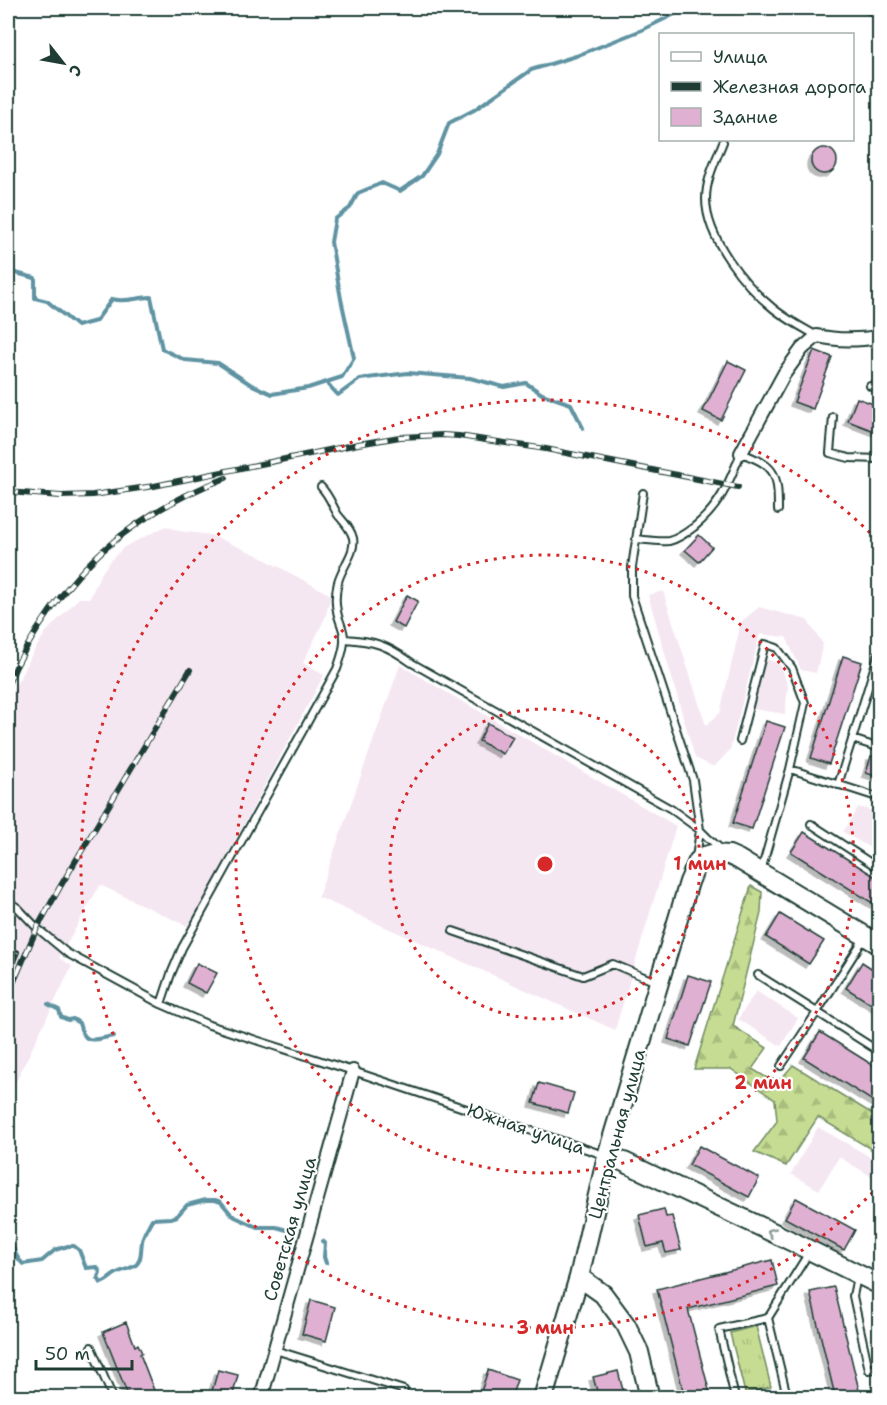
<svg xmlns="http://www.w3.org/2000/svg" width="887" height="1405" font-family="'Shantell Sans',sans-serif">
	<style>
		.built { fill: #f5e7f2 }
		.forest { fill: url(#forest-firs); stroke: #728c63; stroke-width: 1.5 }
		.park { fill: url(#park-tufts); stroke: #728c63; stroke-width: 1.5 }
		.lines { fill: none; stroke-linecap: round; stroke-linejoin: round }
		.stream { stroke: #5f93a2; stroke-width: 4 }
		.building { fill: #dfb0d2; stroke: #1f3d34; stroke-width: 1.5; filter: url(#shadow) }
		.lane-casing { stroke: #1f3d34; stroke-width: 10 }
		.street-casing { stroke: #1f3d34; stroke-width: 16 }
		.secondary-casing { stroke: #1f3d34; stroke-width: 22 }
		.lane { stroke: #fff; stroke-width: 6 }
		.street { stroke: #fff; stroke-width: 12 }
		.secondary { stroke: #fff; stroke-width: 18 }
		.rail-casing { stroke: #1f3d34; stroke-width: 6 }
		.rail { stroke: #fff; stroke-width: 4; stroke-dasharray: 11; stroke-linecap: butt }
		.oneway { stroke: #8f9e9a }
		.ring { fill: none; stroke: #d62828; stroke-width: 3; stroke-dasharray: 3 6 }
		.labels { text-anchor: middle; stroke-width: 4.5; stroke-linejoin: round; paint-order: stroke }
		.street-label { font-size: 18px; fill: #1f3d34; stroke: #fff }
		.centre { fill: #d62828; stroke: #fff; stroke-width: 3 }
		.ring-label { font-size: 18px; text-anchor: middle; font-weight: bold; fill: #d62828; stroke: #fff; stroke-width: 4.5; stroke-linejoin: round; paint-order: stroke }
	</style>
	<defs>
		<pattern id="forest-firs" width="22" height="20" patternUnits="userSpaceOnUse" patternTransform="scale(1.5)"><rect width="22" height="20" fill="#c5dc92"/><path d="M5 1l3.5 6h-7zM16 11l3.5 6h-7z" fill="#a9be7e"/></pattern>
		<pattern id="park-tufts" width="24" height="20" patternUnits="userSpaceOnUse" patternTransform="scale(1.5)"><rect width="24" height="20" fill="#c5dc92"/><path d="M3 7l-1-3M5 7V3M7 7l1-3M15 17l-1-3M17 17v-4M19 17l1-3" fill="none" stroke="#a9be7e"/></pattern>
		<filter id="shadow"><feDropShadow dx="-4" dy="4" stdDeviation="0" flood-color="#0004"/></filter>
	</defs>
	<rect width="100%" height="100%" fill="#fff"/>
	<filter id="ink" filterUnits="userSpaceOnUse"><feTurbulence type="fractalNoise" baseFrequency=".0167" numOctaves="2"/><feDisplacementMap in="SourceGraphic" scale="12" xChannelSelector="R" yChannelSelector="G"/><feConvolveMatrix kernelMatrix="1 2 1 2 8 2 1 2 1" color-interpolation-filters="sRGB"/></filter>
	<g filter="url(#ink)">
		<!-- built -->
		<path class="built" d="M166,526L179,531L211,535L257,555L331,595L325,618L303,663L324,675L189,927L100,885L59,958L72,966L8,1098V707L11,695L32,654L46,632L79,598H90L99,577L110,561L124,547Z
			M663,591L706,725L720,713L741,622L759,607L807,620L823,644L816,673L801,670L786,637L760,634L730,750L714,767L695,758L648,595Z
			M766,659L780,664L788,686L785,714L753,709Z
			M400,665L676,826L615,1030L318,897Z
			M858,807L879,812V853L843,832Z
			M756,991L798,1018L781,1046L738,1019Z
			M818,1127L879,1162V1181L839,1157L819,1190L791,1174Z"/>
		<!-- forest -->
		<path class="forest" d="M751,886L762,892L761,913L733,1026L767,1048L752,1069L769,1079H781L793,1065L879,1118V1154L818,1117L786,1166L754,1152L777,1121L775,1100L731,1069H694Z"/>
		<!-- park -->
		<path class="park" d="M756,1326L771,1387L745,1393L730,1333Z"/>
		<g class="lines">
			<!-- stream -->
			<path class="stream" d="M858,8L880,19
				M8,271L35,278V298L47,301L77,326L96,321L112,299C125,303 138,297 151,297L162,349L185,360L218,363L250,384L272,394L308,388L342,377L354,358L341,299L331,242L335,219L350,208L358,193L382,183L400,191L422,176L437,154L449,123L474,110L531,70L576,56L642,30L683,10L684,8
				M326,382L338,395L360,379L408,373L470,378L504,387L526,383L542,394L571,404L583,428
				M48,1004L59,1010L61,1017L68,1020L73,1019L79,1023C85,1047 94,1039 114,1036
				M8,1237L11,1239C14,1249 15,1257 23,1264L42,1261L55,1250L68,1246H74L79,1250L86,1268L97,1267L100,1272L98,1278L101,1283C108,1281 111,1276 117,1273C123,1270 130,1269 136,1265C143,1259 140,1246 143,1237C145,1231 149,1225 152,1219L171,1218L177,1216L187,1205L206,1200H215L221,1202L231,1214L235,1217L257,1227H276L287,1230
				M322,1241L325,1243L324,1257L326,1263"/>
		</g>
		<!-- building -->
		<path class="building" d="M811 161a13 13 0 1 1 26 0a13 13 0 1 1-26 0Z
			M814,350L832,357L813,409L794,402Z
			M728,361L746,370L721,420L703,411Z
			M857,398L879,406V433L848,421Z
			M699,535L712,547L699,562L685,550Z
			M407,595L418,601L404,628L393,622Z
			M843,656L862,662L829,764L811,758Z
			M766,721L785,727L752,829L733,823Z
			M488,723L513,737L503,754L479,741Z
			M871,756L879,758V777L866,773Z
			M804,832L879,879V895L874,904L791,852Z
			M780,914L824,941L809,964L766,937Z
			M862,962L879,973V1009L846,988Z
			M197,963L217,973L206,993L187,983Z
			M688,975L711,982L690,1046L668,1039Z
			M820,1032L879,1069V1105L804,1058Z
			M539,1083L574,1093L568,1113L533,1103Z
			M699,1146L759,1178L749,1197L689,1165Z
			M796,1198L855,1230L844,1250L785,1218Z
			M664,1209L666,1217L672,1216L681,1250L666,1253L663,1243L647,1247L639,1215Z
			M772,1260L778,1286L688,1309L710,1394L695,1398H685L657,1289Z
			M834,1287L859,1390L835,1396L810,1292Z
			M311,1300L335,1307L326,1341L302,1334Z
			M126,1322L135,1346L138,1344L142,1353L140,1354L157,1398H129L103,1332Z
			M218,1370L238,1375L232,1398H210Z
			M488,1370L517,1380L511,1398H479Z
			M618,1371L625,1398H599L593,1377Z"/>
		<g class="lines">
			<!-- lane casing -->
			<g class="lane-casing">
				<path id="lane" d="M723,142C716,160 706,179 706,199C706,238 745,286 774,309C788,320 803,328 817,336
					M870,386L880,390
					M833,417L830,453L849,458L880,459
					M643,493L632,567V596L693,780L700,830L696,858
					M636,539C647,540 658,542 669,541C678,539 686,533 694,527C721,505 728,484 741,453C776,466 778,473 778,510
					M345,639C375,641 387,645 412,663L671,809L700,830L708,838L721,849
					M852,739L880,748
					M740,741L765,644L777,648L792,668L805,703L790,769
					M838,785L880,649
					M811,824L880,869
					M761,871L790,769L880,798
					M8,901L18,908L37,928L67,953L161,1004L209,1025L353,1071L604,1155
					M453,931L583,976L613,964L656,982
					M865,937L817,1012L880,1052
					M758,975L817,1012L781,1066
					M161,1004L171,974L182,948L337,669C340,660 345,648 344,638C344,628 338,620 337,611C335,602 336,590 338,582C341,568 356,553 353,538C351,529 344,522 338,515C332,505 329,495 321,487
					M857,1277L853,1296L869,1370L880,1368
					M91,1347L113,1398
					M275,1350L404,1390L401,1398
					M735,1398L719,1329L768,1318
					M765,1398L786,1392L768,1318L810,1251"/>
			</g>
			<!-- street casing -->
			<g class="street-casing">
				<path id="street" d="M741,453L784,374L802,349L817,336C839,341 858,340 880,337
					M261,1398L353,1071"/>
			</g>
			<!-- secondary casing -->
			<g class="secondary-casing">
				<path id="secondary" d="M607,1156L624,1162L793,1242L880,1285
					M579,1277L603,1294L626,1325L639,1352L650,1398
					M543,1398L579,1277L607,1156L689,882L698,861L705,856L712,854L729,855L738,859L880,945"/>
			</g>
			<!-- lane -->
			<use href="#lane" class="lane"/>
			<!-- street -->
			<use href="#street" class="street"/>
			<!-- secondary -->
			<use href="#secondary" class="secondary"/>
			<!-- rail casing -->
			<g class="rail-casing">
				<path id="rail" d="M8,492L61,496L93,495L154,486L358,444L400,437L443,435L459,436L546,449L738,487
					M8,684C27,639 69,579 107,547C141,518 183,494 226,478
					M8,973L17,952
					M8,995L37,928L60,887L190,670"/>
			</g>
			<!-- rail -->
			<use href="#rail" class="rail"/>
		</g>
		<!-- one-way arrows -->
		<defs><path id="oneway-chevron" d="M-2-3.5L2.5 0L-2 3.5" fill="none" stroke-width="1.6" stroke-linecap="round" stroke-linejoin="round" transform="scale(1.5)"/></defs>
		<use class="oneway" href="#oneway-chevron" transform="translate(771 1232) rotate(-155)"/>
	</g>
	<!-- distance rings -->
	<g class="ring">
		<circle cx="545" cy="864" r="155"/>
		<circle cx="545" cy="864" r="309"/>
		<path d="M879 1186A464 464 0 1 1 879 542"/>
	</g>
	<g class="labels">
		<!-- street labels -->
		<g class="street-label">
			<text transform="translate(526 1129) rotate(19)" y="6">Южная улица</text>
			<text transform="translate(617 1134) rotate(-75)" y="6">Центральная улица</text>
			<text transform="translate(290 1229) rotate(-74)" y="6">Советская улица</text>
		</g>
	</g>
	<circle cx="545" cy="864" r="9" class="centre"/>
	<g class="ring-label">
		<text x="700" y="870">1 мин</text>
		<text x="763" y="1089">2 мин</text>
		<text x="545" y="1334">3 мин</text>
	</g>
	<!-- margin -->
	<rect width="887" height="1405" fill="none" stroke="#fff" stroke-width="30"/>
	<rect x="15" y="15" width="857" height="1375" fill="none" stroke="#1f3d34" stroke-width="2" filter="url(#ink)"/>
	<!-- legend -->
	<rect x="659" y="33" width="195" height="108" fill="#ffffff" stroke="#a5b1ae" stroke-width="1.5"/>
	<rect x="671" y="52" width="30" height="9" fill="#ffffff" stroke="#a5b1ae" stroke-width="1.5"/>
	<text x="713" y="63" font-size="18" fill="#1f3d34">Улица</text>
	<rect x="671" y="82" width="30" height="9" fill="#1f3d34" stroke="#a5b1ae" stroke-width="1.5"/>
	<text x="713" y="93" font-size="18" fill="#1f3d34">Железная дорога</text>
	<rect x="671" y="108" width="30" height="18" fill="#dfb0d2" stroke="#a5b1ae" stroke-width="1.5"/>
	<text x="713" y="123" font-size="18" fill="#1f3d34">Здание</text>
	<!-- north arrow -->
	<g transform="translate(63 63) rotate(121)" stroke="#ffffff" stroke-width="4.5" paint-order="stroke">
	<path d="M0-4.5L10 22L0 15L-10 22Z" fill="#1f3d34"/>
	<text y="-9" font-size="16" font-weight="bold" text-anchor="middle" fill="#1f3d34">С</text>
	</g>
	<!-- scale -->
	<path d="M36 1360v9h96v-9" fill="none" stroke="#1f3d34" stroke-width="3"/>
	<text x="45" y="1360" font-size="18" fill="#1f3d34" stroke="#ffffff" stroke-width="4.5" paint-order="stroke">50 m</text>
</svg>
